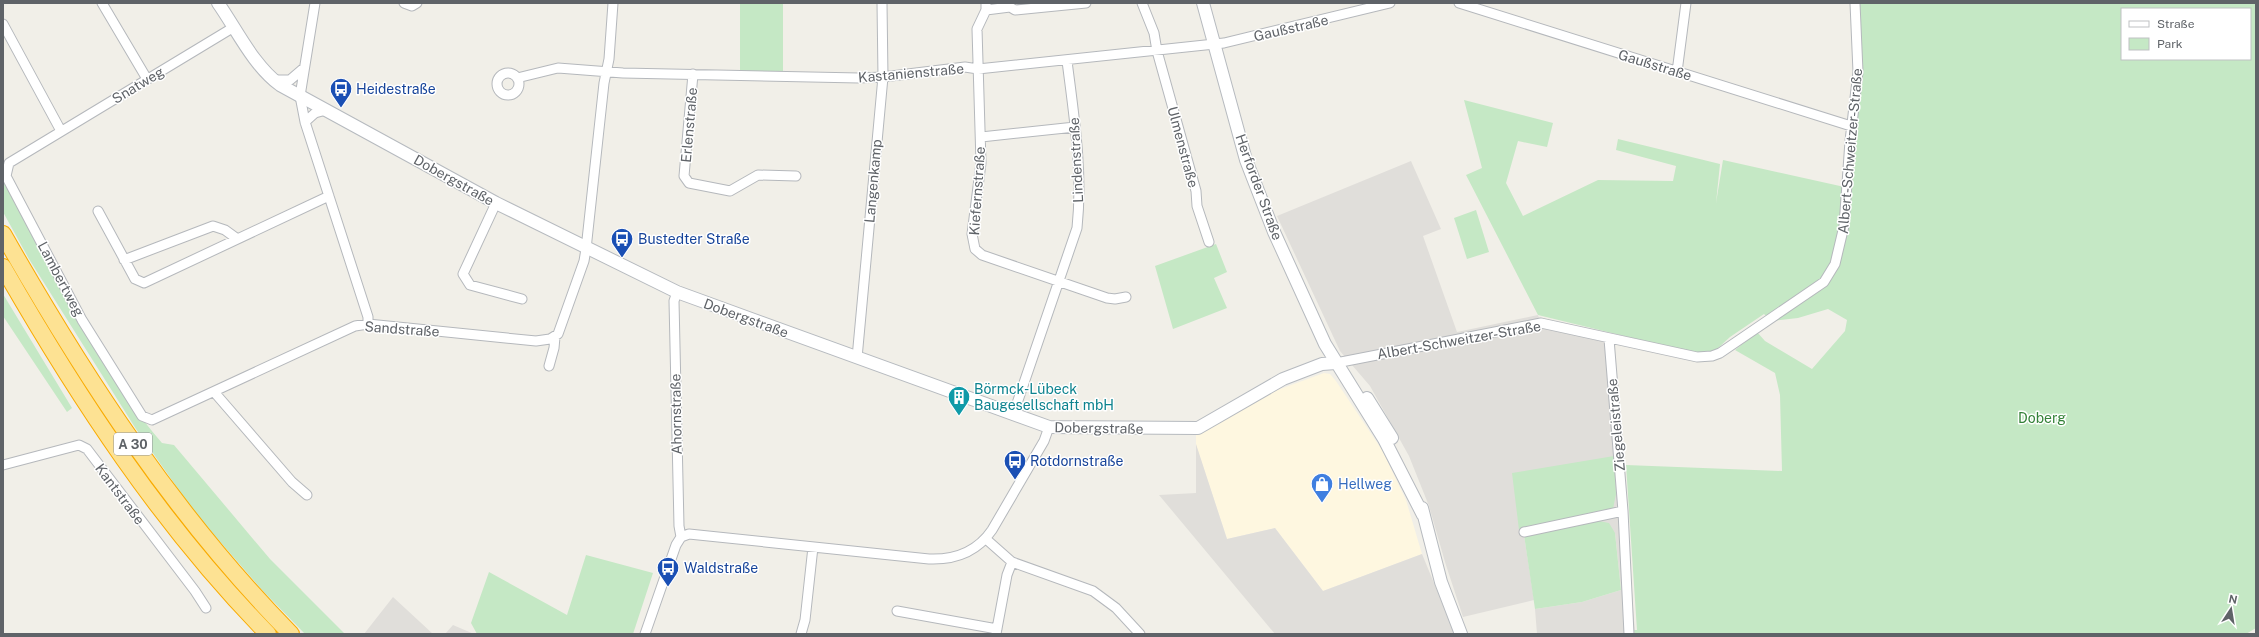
<svg xmlns="http://www.w3.org/2000/svg" width="2259" height="637" font-family="'Public Sans',sans-serif">
	<style>
		.commercial { fill: #fef7e0 }
		.industrial { fill: #e0deda }
		.green { fill: #c5e8c5; fill-rule: evenodd }
		.lines { fill: none; stroke-linecap: round; stroke-linejoin: round }
		.street-casing { stroke: #b5b8bc; stroke-width: 11 }
		.secondary-casing { stroke: #b6babf; stroke-width: 14 }
		.highway-casing { stroke: #f9ab00; stroke-width: 18 }
		.street { stroke: #fff; stroke-width: 9 }
		.secondary { stroke: #fff; stroke-width: 12 }
		.highway { stroke: #fde293; stroke-width: 16 }
		.labels { text-anchor: middle; stroke-width: 3; stroke-linejoin: round; paint-order: stroke }
		.shield { fill: #fff; stroke: #8f9295; stroke-width: 1 }
		.shield-label { font-size: 13px; font-weight: bold; fill: #5f6368 }
		.street-label { font-size: 14px; fill: #5f6368; stroke: #fff }
		.transit-label { font-size: 14px; fill: #164399; stroke: #fff; text-anchor: start }
		.culture-label { font-size: 14px; fill: #0d838f; stroke: #fff; text-anchor: start }
		.park-label { font-size: 14px; fill: #348238; stroke: #fff }
		.shop-label { font-size: 14px; fill: #366cbe; stroke: #fff; text-anchor: start }
	</style>
	<rect width="100%" height="100%" fill="#f1efe8"/>
	<!-- commercial -->
	<path class="commercial" d="M1324,373L1330,374L1336,381L1382,450L1406,500L1422,554L1323,591L1275,528L1227,539L1196,445V433L1269,393Z"/>
	<!-- industrial -->
	<path class="industrial" d="M1411,161L1441,229L1423,236L1457,332L1538,315L1542,328L1614,343L1635,634H1537L1535,609L1582,602L1621,590L1615,533L1524,535L1534,600L1463,617L1445,562L1429,506L1409,456L1370,386L1340,351L1277,216Z
		M1196,444L1227,539L1275,528L1323,591L1422,554L1455,634H1275L1159,495L1196,493Z
		M393,597L433,634H364Z
		M453,625L474,634H445Z"/>
	<!-- green -->
	<path class="green" d="M740,3H783V72L740,71Z
		M1860,3H2256V628L2246,634H1635L1634,630H1637L1626,465L1782,471L1780,395L1775,373L1735,350L1757,332L1765,341L1812,369L1845,331L1847,320L1828,309L1798,318L1772,321L1764,314L1730,337L1716,350L1698,354L1538,315L1466,175L1482,168L1464,100L1553,123L1547,147L1518,141L1506,183L1523,216L1598,180L1673,181L1676,166L1616,150L1618,139L1720,164L1716,203L1723,160L1849,188ZM2122,9H2250V59H2122Z
		M3,178C50,270 95,364 162,443L174,445L270,559L345,634H305L263,591L195,513L136,429L29,259L3,212Z
		M1476,210L1489,252L1467,259L1454,218Z
		M1216,244L1227,272L1214,278L1227,308L1173,329L1155,266Z
		M3,294L72,408L67,412L3,316Z
		M1614,456L1616,494L1613,509L1519,530L1512,473Z
		M1599,521L1609,523L1615,533L1621,590L1582,602L1535,609L1524,535Z
		M586,555L653,573L633,634H477L471,623L489,572L567,615Z"/>
	<g class="lines">
		<!-- street casing -->
		<g class="street-casing">
			<path id="street" d="M102,3L147,79
				M315,3L300,96L305,122L368,317V324
				M404,3L412,6L417,3
				M986,3V10L977,29L981,163L972,234L975,249L982,255L1107,298L1115,299L1126,297
				M1142,3L1154,33L1157,51L1196,191L1197,206L1209,242
				M1459,3L1851,126
				M986,10L1010,7L1015,10L1086,3
				M3,24L61,131
				M234,27L9,163L6,176L82,320L142,416L152,420L355,326L368,324L536,341L550,339L558,334L584,261L586,249L604,83L609,59L613,3
				M1677,72L1686,3
				M497 84a11 11 0 1 1 22 0a11 11 0 1 1-22 0Z
				M693,74L684,176L689,183L730,191L758,175L796,176
				M517,78L558,68L623,73L859,78L883,77L965,67L978,69L1224,43L1390,3
				M274,80H290L304,68
				M305,122L315,113L326,110
				M981,137L1075,127
				M496,203L463,274L470,285L522,299
				M98,211L135,279L144,283L329,196
				M124,260L213,226L225,230L236,238
				M677,292L674,301L679,526L681,537
				M1609,339L1623,511L1629,634
				M857,358L883,77L882,3
				M1336,363L1541,323L1697,357L1712,356L1720,353L1824,282L1835,264L1844,226L1850,141L1858,72L1855,3
				M549,366L554,348L555,337
				M215,393L292,482L307,495
				M1013,415L1077,228C1083,172 1074,116 1067,61
				M3,465L79,445L87,449L195,591L206,608
				M1524,532L1623,511
				M986,539L1012,562L1093,591L1116,608L1140,634
				M897,611L997,629
				M645,634L676,545L681,537L689,534L929,559C955,560 977,552 992,530L1044,441L1049,427
				M801,634L805,620L813,547
				M996,634L1007,575L1012,562"/>
		</g>
		<!-- secondary casing -->
		<g class="secondary-casing">
			<path id="secondary" d="M218,3C237,30 253,65 280,85L496,203L677,292L1049,427L1198,428L1283,379L1322,364L1336,363
				M1203,3L1246,160L1274,232L1325,344L1384,439L1423,515
				M1367,398L1392,438
				M1422,508L1441,582L1461,634"/>
		</g>
		<!-- highway casing -->
		<g class="highway-casing">
			<path id="highway" d="M3,234C85,378 174,515 291,634
				M3,267C78,398 162,526 268,634"/>
		</g>
		<!-- street -->
		<use href="#street" class="street"/>
		<!-- secondary -->
		<use href="#secondary" class="secondary"/>
		<!-- highway -->
		<use href="#highway" class="highway"/>
	</g>
	<!-- icons -->
	<defs>
		<g id="bus-pin" transform="scale(1.15)"><path d="M0 17L-7.5 6A9.5 9.5 0 1 1 7.5 6Z" fill="#1a4fb4" stroke="#fff"/><path d="M-5-6H5V4H4V6H2V4H-2V6H-4V4H-5ZM-3.5-4V0h7V-4ZM-3.5 1.2v1.5H-2V1.2ZM2 1.2v1.5H3.5V1.2Z" fill="#fff"/></g>
		<g id="building-pin" transform="scale(1.15)"><path d="M0 17L-7.5 6A9.5 9.5 0 1 1 7.5 6Z" fill="#0f9aa8" stroke="#fff"/><path d="M-4-6H4V6H1V3H-1V6H-4ZM-2.5-4.3h1.7v1.8h-1.7ZM.8-4.3h1.7v1.8H.8ZM-2.5-1h1.7V.8h-1.7ZM.8-1h1.7V.8H.8Z" fill="#fff"/></g>
		<g id="shop-pin" transform="scale(1.15)"><path d="M0 17L-7.5 6A9.5 9.5 0 1 1 7.5 6Z" fill="#3f7fe0" stroke="#fff"/><path d="M-5-2.5h2.3a2.7 3.5 0 0 1 5.4 0H5L5.5 6h-11ZM-1.5-2.5h3a1.5 2.3 0 0 0-3 0Z" fill="#fff"/></g>
	</defs>
	<g fill-rule="evenodd">
		<use href="#bus-pin" x="341" y="89"/>
		<use href="#bus-pin" x="622" y="239"/>
		<use href="#building-pin" x="959" y="397"/>
		<use href="#bus-pin" x="1015" y="461"/>
		<use href="#shop-pin" x="1322" y="484"/>
		<use href="#bus-pin" x="668" y="568"/>
	</g>
	<g class="labels">
		<!-- shield labels -->
		<rect class="shield" x="114" y="433" width="38" height="22" rx="3"/>
		<g class="shield-label">
			<text x="133" y="449">A 30</text>
		</g>
		<!-- street labels -->
		<g class="street-label">
			<text transform="translate(1291 28) rotate(-13)" y="5">Gaußstraße</text>
			<text transform="translate(1655 65) rotate(17)" y="5">Gaußstraße</text>
			<text transform="translate(911 73) rotate(-5)" y="5">Kastanienstraße</text>
			<text transform="translate(138 85) rotate(-31)" y="5">Snatweg</text>
			<text transform="translate(689 125) rotate(-85)" y="5">Erlenstraße</text>
			<text transform="translate(1183 147) rotate(75)" y="5">Ulmenstraße</text>
			<text transform="translate(1850 151) rotate(-85)" y="5">Albert-Schweitzer-Straße</text>
			<text transform="translate(1076 160) rotate(-93)" y="5">Lindenstraße</text>
			<text transform="translate(454 180) rotate(29)" y="5">Dobergstraße</text>
			<text transform="translate(873 181) rotate(-85)" y="5">Langenkamp</text>
			<text transform="translate(1259 187) rotate(70)" y="5">Herforder Straße</text>
			<text transform="translate(977 191) rotate(-86)" y="5">Kiefernstraße</text>
			<text transform="translate(61 279) rotate(62)" y="5">Lambertweg</text>
			<text transform="translate(746 318) rotate(20)" y="5">Dobergstraße</text>
			<text transform="translate(402 329) rotate(4)" y="5">Sandstraße</text>
			<text transform="translate(1459 340) rotate(-10)" y="5">Albert-Schweitzer-Straße</text>
			<text transform="translate(676 414) rotate(-91)" y="5">Ahornstraße</text>
			<text transform="translate(1616 425) rotate(-95)" y="5">Ziegeleistraße</text>
			<text transform="translate(1099 428) rotate(1)" y="5">Dobergstraße</text>
			<text transform="translate(120 494) rotate(53)" y="5">Kantstraße</text>
		</g>
		<!-- transit labels -->
		<g class="transit-label">
			<text x="356" y="94">Heidestraße</text>
			<text x="638" y="244">Bustedter Straße</text>
			<text x="1030" y="466">Rotdornstraße</text>
			<text x="684" y="573">Waldstraße</text>
		</g>
		<!-- culture labels -->
		<g class="culture-label">
			<text x="974" y="394">Börmck-Lübeck<tspan x="974" dy="16">Baugesellschaft mbH</tspan></text>
		</g>
		<!-- park labels -->
		<g class="park-label">
			<text x="2042" y="423">Doberg</text>
		</g>
		<!-- shop labels -->
		<g class="shop-label">
			<text x="1338" y="489">Hellweg</text>
		</g>
	</g>
	<!-- border -->
	<rect width="2259" height="637" fill="none" stroke="#5f6368" stroke-width="8"/>
	<!-- legend -->
	<rect x="2121" y="8" width="130" height="52" fill="#ffffff" stroke="#bfc1c3"/>
	<rect x="2129" y="21" width="20" height="6" fill="#ffffff" stroke="#bfc1c3"/>
	<text x="2157" y="28" font-size="12" fill="#5f6368">Straße</text>
	<rect x="2129" y="38" width="20" height="12" fill="#c5e8c5" stroke="#bfc1c3"/>
	<text x="2157" y="48" font-size="12" fill="#5f6368">Park</text>
	<!-- north arrow -->
	<g transform="translate(2231 609) rotate(12)" stroke="#ffffff" stroke-width="3" paint-order="stroke">
	<path d="M0-3L7 15L0 10L-7 15Z" fill="#5f6368"/>
	<text y="-6" font-size="11" font-weight="bold" text-anchor="middle" fill="#5f6368">N</text>
	</g>
</svg>
